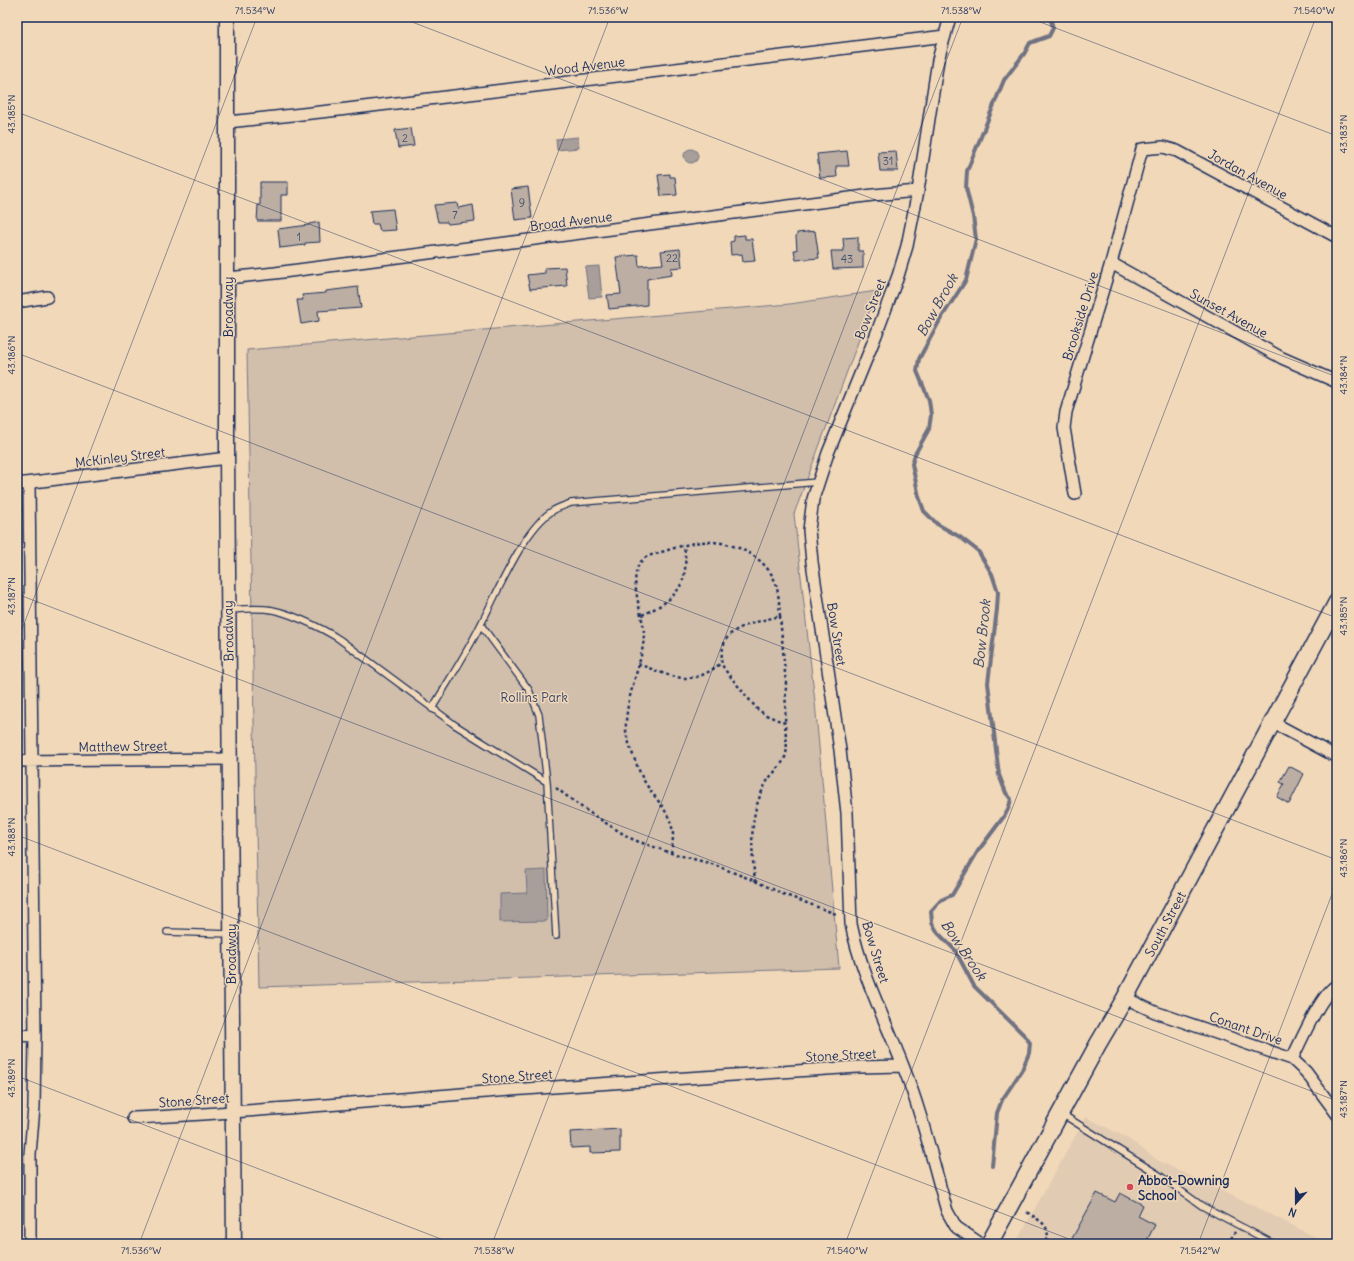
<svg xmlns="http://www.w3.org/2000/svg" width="1354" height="1261" font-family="Delius,sans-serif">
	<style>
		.built { fill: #e1cbb2 }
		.green { fill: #d1bfac; stroke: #767785 }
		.water { fill: #a89e9a; stroke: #707282 }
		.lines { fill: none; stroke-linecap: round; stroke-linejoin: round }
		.stream { stroke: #707282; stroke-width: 4 }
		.building { fill: #bcaea3; stroke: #1b2f5e }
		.service-casing { stroke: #1b2f5e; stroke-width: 8 }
		.minor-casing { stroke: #1b2f5e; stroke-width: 14 }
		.tertiary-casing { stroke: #1b2f5e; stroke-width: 17 }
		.secondary-casing { stroke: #1b2f5e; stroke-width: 19 }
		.path { stroke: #1b2f5e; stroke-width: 2.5; stroke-dasharray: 3 3; stroke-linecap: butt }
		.service { stroke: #f1d8b9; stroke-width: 5.5 }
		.minor { stroke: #f1d8b9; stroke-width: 11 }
		.tertiary { stroke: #f1d8b9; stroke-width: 14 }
		.secondary { stroke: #f1d8b9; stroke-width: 16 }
		.ticks { fill: none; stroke: #1b2f5e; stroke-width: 1; stroke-opacity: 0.45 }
		.poi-dot { fill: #d1495b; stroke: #f1d8b9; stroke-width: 1.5 }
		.labels { text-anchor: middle; stroke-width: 3; stroke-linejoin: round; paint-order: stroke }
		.number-label { font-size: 11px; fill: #434f6f }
		.street-label { font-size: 13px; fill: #1b2f5e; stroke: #f1d8b9 }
		.park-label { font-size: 13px; fill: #36456a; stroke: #f1d8b9 }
		.poi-label { font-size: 13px; font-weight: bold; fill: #1b2f5e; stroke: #f1d8b9; text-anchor: start }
		.water-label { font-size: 14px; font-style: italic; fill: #37456a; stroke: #f1d8b9 }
		.neatline { fill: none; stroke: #1b2f5e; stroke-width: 1.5 }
		.ticks-label { font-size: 10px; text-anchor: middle; fill: #1b2f5e }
	</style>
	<rect width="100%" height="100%" fill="#f1d8b9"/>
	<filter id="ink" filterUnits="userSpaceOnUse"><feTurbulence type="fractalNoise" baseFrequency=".025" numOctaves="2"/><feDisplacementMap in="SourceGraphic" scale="8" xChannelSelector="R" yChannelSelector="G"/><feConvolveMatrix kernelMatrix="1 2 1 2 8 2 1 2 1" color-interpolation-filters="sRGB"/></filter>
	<g filter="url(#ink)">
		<!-- built -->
		<path class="built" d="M1086,1117L1127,1138L1159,1161L1266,1212L1323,1241L1325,1244H1015Z"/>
		<!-- green -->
		<path class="green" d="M877,291L794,514L815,702L839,968L259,987L247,350L790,304Z"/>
		<!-- water -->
		<path class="water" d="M578,137L579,148L557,150L556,139Z
			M684 156a7 7 0 1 1 14 0a7 7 0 1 1-14 0Z
			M599,266L602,297L589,298L585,267Z
			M546,870L547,921L500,922V894L527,893L526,871Z"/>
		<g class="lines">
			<!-- stream -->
			<path class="stream" d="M992,1166L997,1113L1002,1100L1022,1070L1029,1053L1030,1043L1025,1036L974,986L955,950L938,933L932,923L931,911L941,900L952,895L978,851L1005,815L1009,807L1011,799L1006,793L999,775L988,683L997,609L998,592L992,574L978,551L960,537L937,524L924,511L919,497L912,464L915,454L929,429L931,415L929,400L917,371L919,359L940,320L966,280L976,239L973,216L966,188L967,171L1004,80L1024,54L1030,43L1049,36L1053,28L1050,17"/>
		</g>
		<!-- building -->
		<path class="building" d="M411,128L414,146L398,148L395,130Z
			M847,151L849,166H836L837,177L820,178L817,154Z
			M896,151L898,171H880L878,152Z
			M670,174V177H675L677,195L661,196L658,175Z
			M260,182H288V195H281V221H257L258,205H260Z
			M528,187L532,218L515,220L511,189Z
			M457,203L458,208L473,205L475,221L448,224L447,222H438L434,205Z
			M393,209L396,230L380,231L378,224H372L370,211Z
			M319,222L320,242L305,243V245L280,248L278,229L309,225V224Z
			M815,231L819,258L796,260L794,250H797L796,236L797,235V233Z
			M745,235V239H752L755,261L743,262L742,254L731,255L730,242L734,241V236Z
			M858,237V251H863V268L833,269L831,251H844L843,238Z
			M680,249L682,267L671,268L672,275L647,279V305L609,309L607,295L621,294L616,257L638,255L639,266L663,264L661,251Z
			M565,267L567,286L530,289L527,275L545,273V268Z
			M358,287L361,308L318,311L319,321L301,324L297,300H303L302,295L326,293V291Z
			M1289,766L1304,774L1289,804L1277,797L1284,784L1280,782Z
			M620,1129V1152L590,1153V1147L571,1148L570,1132Z
			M1097,1193L1115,1202L1120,1193L1143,1205L1138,1216L1155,1225L1145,1244H1069Z"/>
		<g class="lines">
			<!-- service casing -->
			<g class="service-casing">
				<path id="service" d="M228,610C241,609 253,608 265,609C285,610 322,628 339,639L455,725L547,782L556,936
					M481,625L529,690L539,715L547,782
					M432,709C448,681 467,653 481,624C497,594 524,527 554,510C559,507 566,505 571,503L818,482
					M167,932L231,934
					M1062,1114L1159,1175L1202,1206L1274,1244"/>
			</g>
			<!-- minor casing -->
			<g class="minor-casing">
				<path id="minor" d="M950,17L938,60L918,191L907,246L898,276L876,335L828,453L813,499L809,530L812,562L840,750L847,813L851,924C861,973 885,1019 903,1066C922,1113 933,1163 947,1211L956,1227L981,1244
					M228,122L339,110L945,36
					M1111,263L1282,358L1337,382
					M228,278L275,273L873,195L918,191
					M17,302L47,297
					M29,483L35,1036L34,1107L30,1154V1244
					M17,484L227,458
					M1075,494L1064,428L1066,412L1111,263L1142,149L1163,147L1177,151L1337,237
					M1272,722L1337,757
					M17,761L229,759
					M1125,998L1155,1012L1292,1059L1306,1072L1337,1114
					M17,1035L35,1036
					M1292,1059C1301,1041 1321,994 1337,985
					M133,1118C255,1112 376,1101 497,1091C617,1082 738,1075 858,1067L903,1066"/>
			</g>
			<!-- tertiary casing -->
			<g class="tertiary-casing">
				<path id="tertiary" d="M227,17V458L234,1244"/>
			</g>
			<!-- secondary casing -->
			<g class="secondary-casing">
				<path id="secondary" d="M989,1244L1098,1044L1125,998L1337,602"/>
			</g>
			<!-- path -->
			<path class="path" d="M642,615C676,599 690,586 684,546
				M780,616L786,684L785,723
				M638,664C672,676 690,689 721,663
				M556,788L584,809L620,832L634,840L671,853L712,864L755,881L783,894L836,914
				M671,853C672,847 673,841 673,835C672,811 652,797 642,777C636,764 631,750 627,737C625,729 626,720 627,712C630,687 643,660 644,635C644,612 622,570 648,556C666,551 684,544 702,542C729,540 760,553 773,577C779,589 779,603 780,616C765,620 736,625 727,638C724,642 723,648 722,653C721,660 721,664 725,670L757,709L766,715L785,723C785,733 788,744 786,754C784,763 776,770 770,777C766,782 763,789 760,796C749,823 752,853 755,881
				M1027,1212C1041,1222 1052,1225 1046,1244
				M1228,1244L1235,1232"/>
			<!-- service -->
			<use href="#service" class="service"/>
			<!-- minor -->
			<use href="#minor" class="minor"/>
			<!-- tertiary -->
			<use href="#tertiary" class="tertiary"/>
			<!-- secondary -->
			<use href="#secondary" class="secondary"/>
		</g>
	</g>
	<!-- ticks -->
	<path class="ticks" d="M399,17L1337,377M1027,17L1337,136M17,112L1337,618M17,353L1337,860M17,594L1337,1101M17,642L257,17M17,835L1082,1244M17,1076L454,1244M139,1244L610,17M492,1244L963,17M845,1244L1316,17M1198,1244L1337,881"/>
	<!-- markers -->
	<circle class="poi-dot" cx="1130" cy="1187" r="4"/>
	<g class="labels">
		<!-- number labels -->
		<g class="number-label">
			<text x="405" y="142">2</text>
			<text x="888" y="165">31</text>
			<text x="522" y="207">9</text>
			<text x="455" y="219">7</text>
			<text x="299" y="241">1</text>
			<text x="672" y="262">22</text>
			<text x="847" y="263">43</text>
		</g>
		<!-- street labels -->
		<g class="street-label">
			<text transform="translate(585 66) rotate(-7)" y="5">Wood Avenue</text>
			<text transform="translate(1248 174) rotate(29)" y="5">Jordan Avenue</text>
			<text transform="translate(571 221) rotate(-7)" y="5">Broad Avenue</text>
			<text transform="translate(228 307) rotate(-90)" y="5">Broadway</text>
			<text transform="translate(870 309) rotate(-69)" y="5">Bow Street</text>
			<text transform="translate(1229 313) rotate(29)" y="5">Sunset Avenue</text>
			<text transform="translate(1080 316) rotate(-73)" y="5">Brookside Drive</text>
			<text transform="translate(120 457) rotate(-7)" y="5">McKinley Street</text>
			<text transform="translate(228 631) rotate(-91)" y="5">Broadway</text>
			<text transform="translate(837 634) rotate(81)" y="5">Bow Street</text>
			<text transform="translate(123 746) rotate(-1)" y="5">Matthew Street</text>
			<text transform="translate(1165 924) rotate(-62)" y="5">South Street</text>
			<text transform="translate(876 952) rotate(73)" y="5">Bow Street</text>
			<text transform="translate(231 954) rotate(-90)" y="5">Broadway</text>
			<text transform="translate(1246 1028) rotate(19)" y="5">Conant Drive</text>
			<text transform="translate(841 1055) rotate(-3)" y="5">Stone Street</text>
			<text transform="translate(517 1076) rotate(-4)" y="5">Stone Street</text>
			<text transform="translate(194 1100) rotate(-4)" y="5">Stone Street</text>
		</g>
		<!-- park labels -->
		<g class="park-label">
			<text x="534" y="702">Rollins Park</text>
		</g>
		<!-- poi labels -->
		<g class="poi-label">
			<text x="1138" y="1185">Abbot-Downing<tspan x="1138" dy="15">School</tspan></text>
		</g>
		<!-- water labels -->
		<g class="water-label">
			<text transform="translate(937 305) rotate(-61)" y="5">Bow Brook</text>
			<text transform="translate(982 634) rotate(-84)" y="5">Bow Brook</text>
			<text transform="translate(964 950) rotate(56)" y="5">Bow Brook</text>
		</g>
	</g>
	<!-- margin -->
	<rect width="1354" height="1261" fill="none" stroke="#f1d8b9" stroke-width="44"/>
	<!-- north arrow -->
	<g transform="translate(1296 1203) rotate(201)" stroke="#f1d8b9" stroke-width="3" paint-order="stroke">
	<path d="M0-3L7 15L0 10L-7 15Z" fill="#1b2f5e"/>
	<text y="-6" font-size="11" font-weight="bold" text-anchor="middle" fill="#1b2f5e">N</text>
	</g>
	<rect x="22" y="22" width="1310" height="1217" class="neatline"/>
	<g class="ticks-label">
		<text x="255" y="14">71.534°W</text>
		<text x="608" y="14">71.536°W</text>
		<text x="961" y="14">71.538°W</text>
		<text x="1314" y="14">71.540°W</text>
		<text transform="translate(11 114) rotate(-90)" y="4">43.185°N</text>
		<text transform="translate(1343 134) rotate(-90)" y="4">43.183°N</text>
		<text transform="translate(11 355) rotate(-90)" y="4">43.186°N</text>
		<text transform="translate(1343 375) rotate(-90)" y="4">43.184°N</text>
		<text transform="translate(11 596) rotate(-90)" y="4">43.187°N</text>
		<text transform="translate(1343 616) rotate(-90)" y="4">43.185°N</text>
		<text transform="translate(11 837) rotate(-90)" y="4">43.188°N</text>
		<text transform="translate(1343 858) rotate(-90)" y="4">43.186°N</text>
		<text transform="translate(11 1078) rotate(-90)" y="4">43.189°N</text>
		<text transform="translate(1343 1099) rotate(-90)" y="4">43.187°N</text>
		<text x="141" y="1254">71.536°W</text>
		<text x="494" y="1254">71.538°W</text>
		<text x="847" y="1254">71.540°W</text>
		<text x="1200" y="1254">71.542°W</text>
	</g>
</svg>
